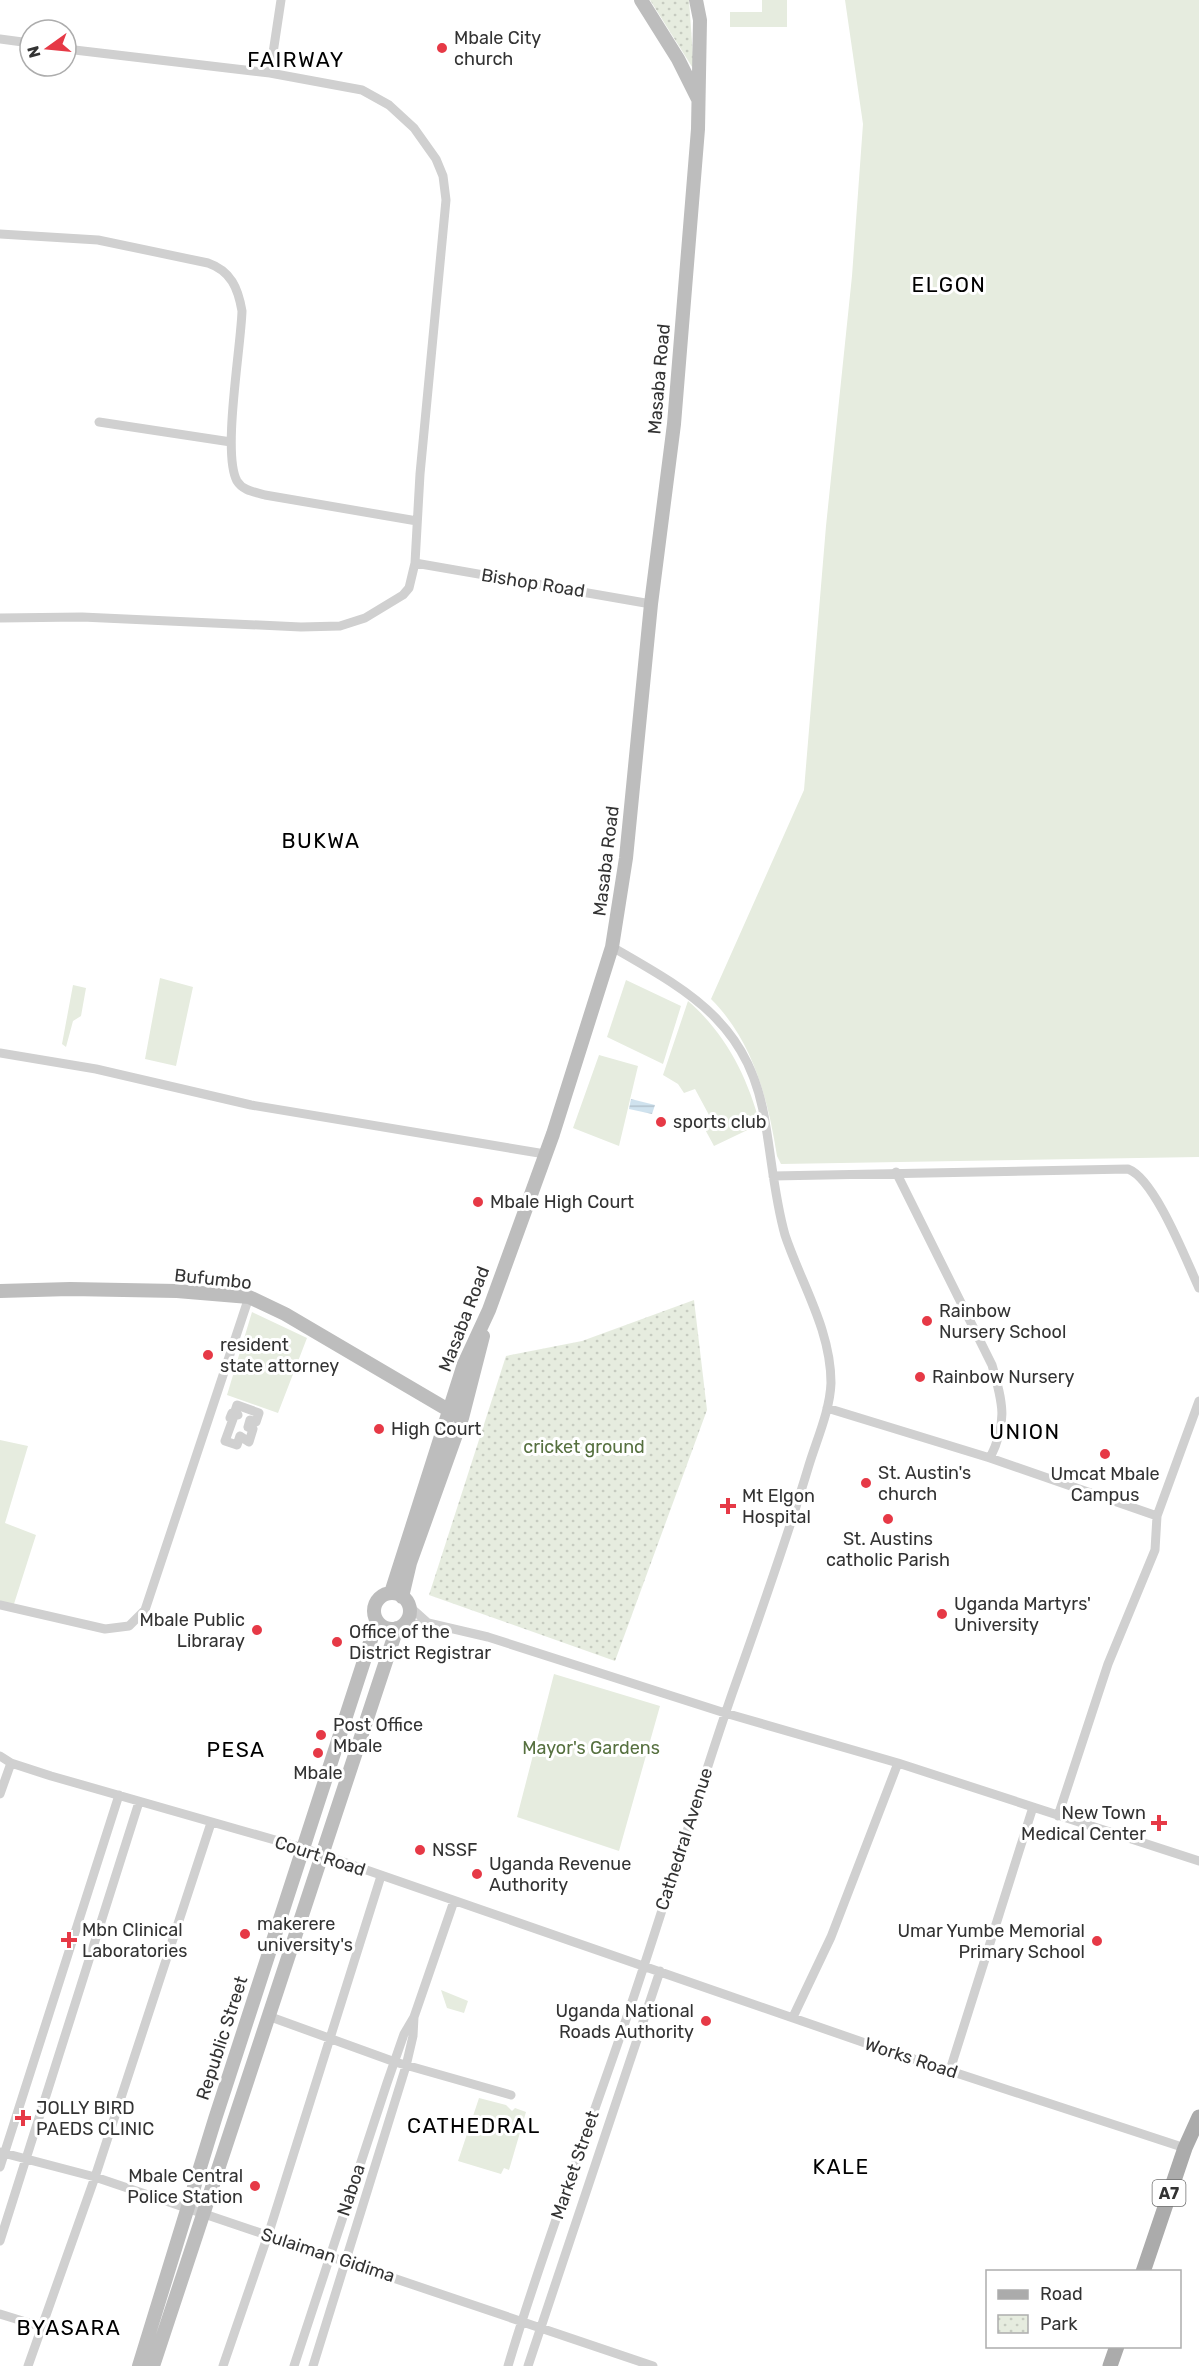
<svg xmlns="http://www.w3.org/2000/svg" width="1199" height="2366" font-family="Rubik,sans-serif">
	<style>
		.green { fill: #e6ecdf }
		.park { fill: url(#park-dots) }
		.water { fill: url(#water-rules) }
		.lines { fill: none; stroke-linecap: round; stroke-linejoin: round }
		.street { stroke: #d0d0d0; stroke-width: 9 }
		.secondary { stroke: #bdbdbd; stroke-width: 14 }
		.primary { stroke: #ababab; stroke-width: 15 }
		.poi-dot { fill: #e63946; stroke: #fff; stroke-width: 2 }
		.labels { text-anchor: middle; stroke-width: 6; stroke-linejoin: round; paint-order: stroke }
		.shield { fill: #fff; stroke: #707070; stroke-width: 1.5 }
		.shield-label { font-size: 16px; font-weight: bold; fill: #333 }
		.poi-label { font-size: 18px; fill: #333; stroke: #fff; text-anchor: start }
		.street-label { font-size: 18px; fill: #333; stroke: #fff }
		.park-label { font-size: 18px; fill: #56703f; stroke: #fff }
		.quarter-label { font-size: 21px; letter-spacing: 1.5px; fill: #000; stroke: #fff }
	</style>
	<defs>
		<pattern id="park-dots" width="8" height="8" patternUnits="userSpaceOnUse" patternTransform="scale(1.5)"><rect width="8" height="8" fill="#e6ecdf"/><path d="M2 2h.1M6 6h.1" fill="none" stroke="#c6cbc0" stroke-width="1.8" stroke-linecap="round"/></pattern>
		<pattern id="water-rules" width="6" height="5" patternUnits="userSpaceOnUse" patternTransform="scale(1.5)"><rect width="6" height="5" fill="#cfe2ee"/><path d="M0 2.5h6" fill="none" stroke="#b2c2cd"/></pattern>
	</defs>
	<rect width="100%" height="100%" fill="#fff"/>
	<!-- green -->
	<path class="green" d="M762,0H787V27H730V12H762Z
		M845,0H1199V1157L781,1164L777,1156C768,1099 753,1041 711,999L804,790L826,526L852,276L863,124Z
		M160,978L193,987L176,1066L145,1059Z
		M626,980L681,1006L663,1064L607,1037Z
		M73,985L86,988L81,1016L73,1021L66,1047L62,1044Z
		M688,1001C726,1034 747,1076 760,1124L714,1146L701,1122L709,1115L695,1089L684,1093L678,1084L663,1075Z
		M599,1055L638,1066L619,1146L573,1128Z
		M252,1312L307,1338L278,1413L227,1395Z
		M0,1440L28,1446L5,1523L36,1535L13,1607L0,1602Z
		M554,1674L660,1706L619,1851L517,1817Z
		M441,1990L468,2001L464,2013L447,2008Z
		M479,2098L506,2105L512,2111L515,2108L526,2112L509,2170L504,2168L501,2174L458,2161Z"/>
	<!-- park -->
	<path class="park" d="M650,0H689L694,70Z
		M694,1300L707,1410L615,1661L429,1595L506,1356L582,1341Z"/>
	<!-- water -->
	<path class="water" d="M631,1099L655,1105L652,1114L629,1109Z"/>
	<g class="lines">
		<!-- street -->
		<path class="street" d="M0,39L30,43
			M270,73L281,0
			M0,234L98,240L208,263C231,271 238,288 242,311C241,347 222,454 237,481C243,491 255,492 265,495L417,521
			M99,422L231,442
			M415,563L651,604
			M0,618L82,617L301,627L340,626L365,618L403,595L409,588L415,563L420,474L446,200L443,176L436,159L414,128L389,105L362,90L270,73L66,49
			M0,1053L96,1069L251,1105L545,1154
			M896,1172L992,1365C1003,1403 1008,1422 990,1458
			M773,1176L1128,1169C1155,1179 1186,1260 1199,1288
			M827,1408L990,1458L1157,1516L1155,1550L1108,1664L1058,1816
			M259,1413L256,1422L250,1420L248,1427L253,1429L249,1442L240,1436L237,1445L225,1441L233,1419L230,1418L232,1413L238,1415L235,1411L237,1405L259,1413
			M1157,1516L1199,1401
			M0,1605L105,1629L129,1626L145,1610L249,1297
			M409,1606L428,1623
			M402,1626L428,1623L488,1637L725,1713L898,1763L1199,1861
			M0,1756L11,1763L51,1776L303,1848L868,2044L1185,2148
			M0,1794L11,1763
			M268,2016L395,2062L511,2095
			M793,2017L831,1937L898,1763
			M950,2070L1033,1807
			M0,2152L95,2177L653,2366
			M0,2167L119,1795
			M0,2241L139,1802
			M0,2314L42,2327
			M28,2366L95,2177L211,1823
			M223,2366L270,2229L381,1876
			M294,2366L387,2083L404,2034L414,2017L454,1901
			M313,2366L406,2066L413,2036L414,2017
			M508,2366C546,2239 594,2116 636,1990C669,1892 698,1792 732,1694C759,1618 786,1542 809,1465C817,1439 830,1410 831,1383C831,1330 801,1283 785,1235C775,1200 772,1163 766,1127C751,1025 694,994 612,947
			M528,2366L660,1971"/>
		<!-- secondary -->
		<path class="secondary" d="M641,0L678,59L698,99
			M0,1291L70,1289L177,1291L249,1297L285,1314L462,1418
			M391,1593L464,1364L489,1310L553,1134L612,947L626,858L651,604L674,424L698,129L700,20L696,0
			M374 1611a18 18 0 1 1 36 0a18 18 0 1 1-36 0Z
			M402,1597L410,1563L462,1418L483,1336
			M139,2366L215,2119L377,1621
			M153,2366L397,1628"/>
		<!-- primary -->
		<path class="primary" d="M1143,2272L1185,2148L1199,2117
			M1110,2366L1117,2346"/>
	</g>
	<!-- markers -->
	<g class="poi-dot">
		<circle cx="442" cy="48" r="6"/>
		<circle cx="661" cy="1122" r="6"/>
		<circle cx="478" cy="1202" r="6"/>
		<circle cx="927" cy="1321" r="6"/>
		<circle cx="208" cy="1355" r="6"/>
		<circle cx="920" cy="1377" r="6"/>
		<circle cx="379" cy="1429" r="6"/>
		<circle cx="1105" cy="1454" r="6"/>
		<circle cx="866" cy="1483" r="6"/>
		<path d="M725 1497h6v6h6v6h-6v6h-6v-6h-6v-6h6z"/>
		<circle cx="888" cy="1519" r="6"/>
		<circle cx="942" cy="1614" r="6"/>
		<circle cx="257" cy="1630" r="6"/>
		<circle cx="337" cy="1642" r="6"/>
		<circle cx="321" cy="1735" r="6"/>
		<circle cx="318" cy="1753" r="6"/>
		<path d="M1156 1814h6v6h6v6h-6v6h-6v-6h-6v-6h6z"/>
		<circle cx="420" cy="1850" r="6"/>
		<circle cx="477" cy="1874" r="6"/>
		<circle cx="245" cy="1934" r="6"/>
		<path d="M66 1931h6v6h6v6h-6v6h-6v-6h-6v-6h6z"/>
		<circle cx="1097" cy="1941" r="6"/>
		<circle cx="706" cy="2021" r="6"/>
		<path d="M20 2109h6v6h6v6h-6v6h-6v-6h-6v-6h6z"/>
		<circle cx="255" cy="2186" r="6"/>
	</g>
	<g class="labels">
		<!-- shield labels -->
		<rect class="shield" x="1152.5" y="2180" width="33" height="26" rx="4.5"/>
		<g class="shield-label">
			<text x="1169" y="2199">A7</text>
		</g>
		<!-- poi labels -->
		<g class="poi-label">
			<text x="454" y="44">Mbale City<tspan x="454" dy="21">church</tspan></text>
			<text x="673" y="1128">sports club</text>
			<text x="490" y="1208">Mbale High Court</text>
			<text x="939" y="1317">Rainbow<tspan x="939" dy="21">Nursery School</tspan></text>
			<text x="220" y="1351">resident<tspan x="220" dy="21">state attorney</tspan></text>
			<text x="932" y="1383">Rainbow Nursery</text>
			<text x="391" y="1435">High Court</text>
			<text x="878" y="1479">St. Austin's<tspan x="878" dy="21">church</tspan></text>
			<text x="1105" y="1480" text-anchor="middle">Umcat Mbale<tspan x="1105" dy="21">Campus</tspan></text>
			<text x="742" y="1502">Mt Elgon<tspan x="742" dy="21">Hospital</tspan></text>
			<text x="888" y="1545" text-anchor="middle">St. Austins<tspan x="888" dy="21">catholic Parish</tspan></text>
			<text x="954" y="1610">Uganda Martyrs'<tspan x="954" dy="21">University</tspan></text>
			<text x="245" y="1626" text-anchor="end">Mbale Public<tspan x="245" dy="21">Libraray</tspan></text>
			<text x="349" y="1638">Office of the<tspan x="349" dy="21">District Registrar</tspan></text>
			<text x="333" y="1731">Post Office<tspan x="333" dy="21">Mbale</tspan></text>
			<text x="318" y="1779" text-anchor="middle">Mbale</text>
			<text x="1146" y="1819" text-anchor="end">New Town<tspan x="1146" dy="21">Medical Center</tspan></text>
			<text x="432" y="1856">NSSF</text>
			<text x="489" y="1870">Uganda Revenue<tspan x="489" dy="21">Authority</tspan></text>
			<text x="257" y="1930">makerere<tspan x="257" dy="21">university's</tspan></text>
			<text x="82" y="1936">Mbn Clinical<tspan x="82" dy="21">Laboratories</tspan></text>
			<text x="1085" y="1937" text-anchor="end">Umar Yumbe Memorial<tspan x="1085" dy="21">Primary School</tspan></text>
			<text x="694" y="2017" text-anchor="end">Uganda National<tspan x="694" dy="21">Roads Authority</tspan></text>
			<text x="36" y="2114">JOLLY BIRD<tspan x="36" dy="21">PAEDS CLINIC</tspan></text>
			<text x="243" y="2182" text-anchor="end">Mbale Central<tspan x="243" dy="21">Police Station</tspan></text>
		</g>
		<!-- street labels -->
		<g class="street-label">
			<text transform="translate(659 379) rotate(-85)" y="6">Masaba Road</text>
			<text transform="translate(533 583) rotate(9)" y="6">Bishop Road</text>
			<text transform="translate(606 861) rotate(-83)" y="6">Masaba Road</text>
			<text transform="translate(213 1279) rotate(6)" y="6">Bufumbo</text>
			<text transform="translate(464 1319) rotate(-69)" y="6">Masaba Road</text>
			<text transform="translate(684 1839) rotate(-72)" y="6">Cathedral Avenue</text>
			<text transform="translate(320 1856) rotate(18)" y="6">Court Road</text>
			<text transform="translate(222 2038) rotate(-72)" y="6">Republic Street</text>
			<text transform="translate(911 2058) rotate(18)" y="6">Works Road</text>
			<text transform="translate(575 2165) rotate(-71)" y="6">Market Street</text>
			<text transform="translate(351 2190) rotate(-72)" y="6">Naboa</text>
			<text transform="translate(328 2255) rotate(18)" y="6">Sulaiman Gidima</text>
		</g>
		<!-- park labels -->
		<g class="park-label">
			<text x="584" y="1453">cricket ground</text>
			<text x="591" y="1754">Mayor's Gardens</text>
		</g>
		<!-- quarter labels -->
		<g class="quarter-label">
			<text x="296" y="67">FAIRWAY</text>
			<text x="949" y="292">ELGON</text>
			<text x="321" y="848">BUKWA</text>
			<text x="1025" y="1439">UNION</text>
			<text x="236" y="1757">PESA</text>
			<text x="474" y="2133">CATHEDRAL</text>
			<text x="841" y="2174">KALE</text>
			<text x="69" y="2335">BYASARA</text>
		</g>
	</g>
	<!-- legend -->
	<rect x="986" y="2270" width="195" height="78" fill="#ffffff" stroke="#adadad" stroke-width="1.5"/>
	<rect x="998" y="2290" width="30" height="9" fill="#ababab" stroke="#adadad" stroke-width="1.5"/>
	<text x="1040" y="2300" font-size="18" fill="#333333">Road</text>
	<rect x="998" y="2315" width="30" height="18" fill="url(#park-dots)" stroke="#adadad" stroke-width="1.5"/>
	<text x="1040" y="2330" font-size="18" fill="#333333">Park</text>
	<!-- north arrow -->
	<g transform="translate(48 48) rotate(255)"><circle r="28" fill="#ffffff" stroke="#adadad" stroke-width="1.5"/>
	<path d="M0-4.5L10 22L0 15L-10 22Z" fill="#e63946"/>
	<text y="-9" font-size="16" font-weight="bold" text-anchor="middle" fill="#333333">N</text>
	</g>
</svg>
